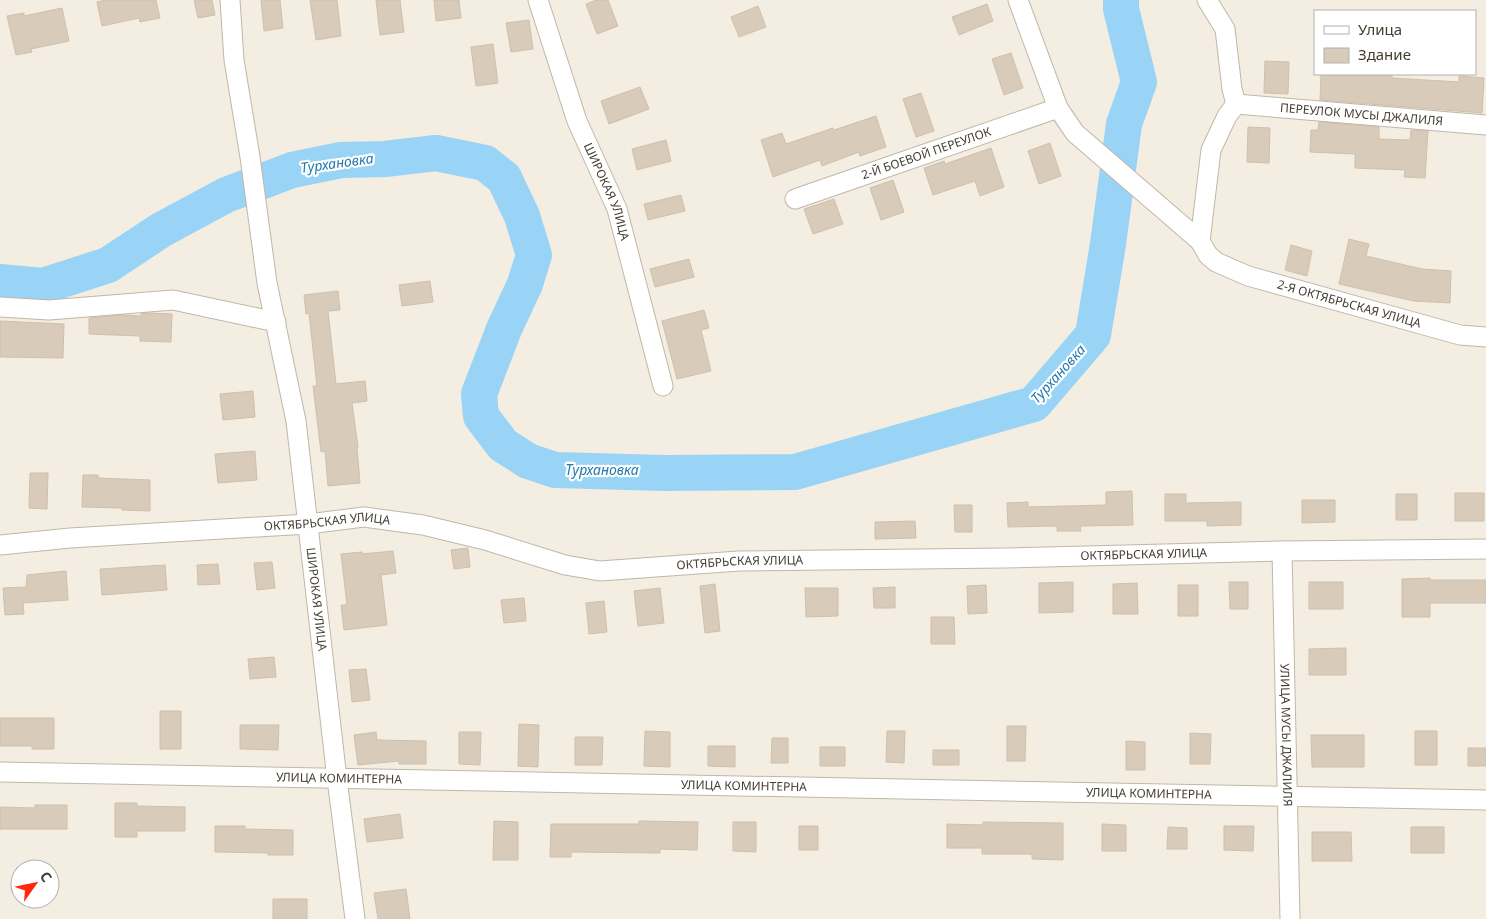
<svg xmlns="http://www.w3.org/2000/svg" width="1486" height="919" font-family="'Noto Sans',sans-serif">
	<style>
		.lines { fill: none; stroke-linecap: round; stroke-linejoin: round }
		.river { stroke: #99d3f5; stroke-width: 36 }
		.building { fill: #d8cbba; stroke: #d0c0aa }
		.street-casing { stroke: #c1b7a7; stroke-width: 21 }
		.street { stroke: #fff; stroke-width: 19 }
		.labels { text-anchor: middle; stroke-width: 4.5; stroke-linejoin: round; paint-order: stroke }
		.street-label { font-size: 12px; fill: #443d32; stroke: #fff }
		.water-label { font-size: 14px; font-style: italic; fill: #237aaf; stroke: #fff }
	</style>
	<rect width="100%" height="100%" fill="#f3ede2"/>
	<g class="lines">
		<!-- river -->
		<path class="river" d="M0,282L43,286L108,265L161,230L226,195L292,170L341,160L385,159L436,153L485,163L504,178L522,216L534,255L525,284L504,329L479,394L481,416L503,445L528,461L555,470L664,473L795,472L1034,404L1093,335L1108,244L1124,124L1139,82L1121,9V0"/>
	</g>
	<!-- building -->
	<path class="building" d="M106,0H156L160,18L140,22L139,18L102,26L97,2Z
		M194,0H212L215,15L198,18Z
		M261,0H280L283,28L264,31Z
		M310,0H337L341,36L316,40Z
		M376,0H400L404,32L380,35Z
		M434,0H459L461,18L436,21Z
		M597,0H608L618,26L597,34L586,4Z
		M987,4L993,21L959,35L952,17Z
		M758,6L766,27L739,37L731,17Z
		M62,8L69,41L31,49L32,52L16,55L7,16L24,13V16Z
		M529,20L533,49L511,52L506,23Z
		M493,44L498,83L476,86L471,47Z
		M1011,53L1023,88L1004,95L992,59Z
		M1265,61L1289,62L1288,94L1264,93Z
		M1321,74H1392V78L1459,82V76L1484,78L1482,113L1320,100Z
		M640,87L649,109L609,124L601,101Z
		M921,93L934,131L916,137L903,99Z
		M876,116L886,147L860,156L859,152L822,166L820,160L773,177L761,140L782,133L786,144L833,128L834,130Z
		M1319,122L1379,127V139L1410,140L1411,130L1428,131L1425,178L1404,177L1405,170L1355,168V154L1310,152L1311,130H1318Z
		M1248,127L1270,128L1269,163L1247,162Z
		M666,140L671,161L637,170L632,149Z
		M1050,143L1061,176L1039,184L1028,151Z
		M991,148L1004,187L980,196L975,181L933,195L924,168L944,161L945,164Z
		M893,180L904,212L881,220L870,188Z
		M681,195L685,211L648,220L644,204Z
		M834,199L843,224L813,234L804,209Z
		M1349,239L1369,244L1366,256L1422,269L1451,271L1450,303L1414,301L1339,284Z
		M1291,245L1312,251L1307,276L1285,270Z
		M689,259L694,277L655,287L650,269Z
		M430,281L433,302L402,306L399,285Z
		M338,291L340,310L328,311L336,384L365,381L367,401L352,403L358,447L357,448L360,483L328,486L325,451L321,452L313,386H317L309,313L306,314L304,295Z
		M704,310L709,328L701,330L711,371L677,379L662,321Z
		M148,313L172,314L171,342L140,341V336L89,334V318L121,315L141,316V314Z
		M0,321L64,324L63,358L0,357Z
		M253,391L255,417L223,420L220,394Z
		M255,451L257,480L218,483L215,454Z
		M30,473H48L47,509L29,508Z
		M83,475H98V478L150,480V511L122,510V508L82,507Z
		M1132,491L1133,525L1080,526L1081,531H1057V526L1008,527L1007,503L1028,502V507L1106,505V492Z
		M1455,493H1484V521H1455Z
		M1165,494H1186V503L1241,502V525L1207,526V521H1165Z
		M1396,494H1417V520H1396Z
		M1302,500H1335V522L1302,523Z
		M954,505H972V532H955Z
		M915,521L916,538L875,539V522Z
		M468,548L470,567L454,569L451,550Z
		M393,551L396,573L381,575L387,625L344,630L341,605H347L341,554L362,552V554Z
		M272,562L275,588L257,590L254,563Z
		M218,564L220,584L198,585L197,565Z
		M165,565L167,590L102,595L100,569Z
		M66,571L68,600L23,603L24,614L5,615L3,588L26,587L27,575Z
		M1430,578V580H1486V603H1430V617H1402V579Z
		M1073,582V612L1039,613V583Z
		M1229,582H1248V609H1230Z
		M1309,582H1343V609H1309Z
		M1137,583L1138,614H1113V584Z
		M715,584L720,631L705,633L700,586Z
		M986,585L987,613L968,614L967,586Z
		M1178,585H1198V616H1178Z
		M895,587V608H874L873,588Z
		M660,588L664,623L638,626L634,591Z
		M805,588H838V616L806,617Z
		M524,598L526,621L504,623L501,600Z
		M604,601L607,632L589,634L586,603Z
		M931,617H954L955,644H931Z
		M1346,648V675H1309V649Z
		M274,657L276,677L250,679L248,659Z
		M366,669L370,700L352,702L349,670Z
		M160,711H181V749H160Z
		M0,718H54V749H32V746H0Z
		M519,724L539,725L538,767L518,766Z
		M240,725H279L278,750L240,749Z
		M1007,726H1026L1025,761H1007Z
		M645,731L670,732V767L644,766Z
		M887,731H905L904,763L886,762Z
		M1415,731H1437V765H1415Z
		M376,732L377,740L426,741V764H399V761L358,765L354,735Z
		M459,732H481L480,765L459,764Z
		M1190,733L1211,734L1210,764H1190Z
		M1311,735H1364V767H1312Z
		M575,737H603L602,765H575Z
		M772,738H788V763H771Z
		M1126,741L1145,742V770H1126Z
		M708,746H735V767L708,766Z
		M820,747H845V766H820Z
		M1468,748H1486V766H1468Z
		M933,750H959V765H933Z
		M115,803H137V806L185,807V831H137V837H115Z
		M35,805H67V829H0V807L35,808Z
		M400,814L403,838L367,842L364,819Z
		M494,821L518,822V860H493Z
		M639,821L698,822L697,850L660,849V853L571,852V857H550L551,824H639Z
		M733,822H756V852L733,851Z
		M983,822L1063,823V860L1032,859V854H982V848H947V824L983,825Z
		M1102,824L1126,825V851H1102Z
		M215,826H245V829L293,830V855H268V853L215,852Z
		M799,826H818V850H799Z
		M1224,826H1254L1253,851L1224,850Z
		M1168,827L1187,828V849H1167Z
		M1411,827H1444V853H1411Z
		M1312,832H1351L1352,861H1312Z
		M406,889L410,919H378L374,893Z
		M273,899H307V919H273Z"/>
	<g class="lines">
		<!-- street casing -->
		<g class="street-casing">
			<g id="street">
				<path id="s1" d="M230,0L234,60L250,157L267,283L296,421L337,779L355,919"/>
				<path id="s2" d="M538,0L577,121L617,209L663,386"/>
				<path d="M1018,0L1058,108L1075,133L1200,241"/>
				<path id="s3" d="M1207,0L1225,29L1232,89L1236,104L1227,116L1211,150L1200,241L1208,255L1216,262L1248,276L1460,335L1486,337"/>
				<path id="s4" d="M1236,104L1486,125"/>
				<path id="s5" d="M795,199L1058,108"/>
				<path d="M0,307L49,310L173,300L276,322"/>
				<path id="s6" d="M0,545L70,538L308,524L364,517L423,525L485,540L565,565L600,571L739,561L1005,558L1282,551L1486,549"/>
				<path id="s7" d="M1282,551L1290,919"/>
				<path id="s8" d="M0,772L1486,800"/>
			</g>
		</g>
		<!-- street -->
		<use href="#street" class="street"/>
	</g>
	<g class="labels">
		<!-- street labels -->
		<g class="street-label">
			<text dy="4" stroke="none"><textPath href="#s4" startOffset="126">ПЕРЕУЛОК МУСЫ ДЖАЛИЛЯ</textPath></text>
			<text dy="4" stroke="none"><textPath href="#s5" startOffset="139">2-Й БОЕВОЙ ПЕРЕУЛОК</textPath></text>
			<text dy="4" stroke="none"><textPath href="#s2" startOffset="204">ШИРОКАЯ УЛИЦА</textPath></text>
			<text dy="4" stroke="none"><textPath href="#s3" startOffset="421">2-Я ОКТЯБРЬСКАЯ УЛИЦА</textPath></text>
			<text dy="4" stroke="none"><textPath href="#s6" startOffset="328">ОКТЯБРЬСКАЯ УЛИЦА</textPath></text>
			<text dy="4" stroke="none"><textPath href="#s6" startOffset="1152">ОКТЯБРЬСКАЯ УЛИЦА</textPath></text>
			<text dy="4" stroke="none"><textPath href="#s6" startOffset="748">ОКТЯБРЬСКАЯ УЛИЦА</textPath></text>
			<text dy="4" stroke="none"><textPath href="#s1" startOffset="606">ШИРОКАЯ УЛИЦА</textPath></text>
			<text dy="4" stroke="none"><textPath href="#s7" startOffset="184">УЛИЦА МУСЫ ДЖАЛИЛЯ</textPath></text>
			<text dy="4" stroke="none"><textPath href="#s8" startOffset="339">УЛИЦА КОМИНТЕРНА</textPath></text>
			<text dy="4" stroke="none"><textPath href="#s8" startOffset="744">УЛИЦА КОМИНТЕРНА</textPath></text>
			<text dy="4" stroke="none"><textPath href="#s8" startOffset="1149">УЛИЦА КОМИНТЕРНА</textPath></text>
		</g>
		<!-- water labels -->
		<g class="water-label">
			<text transform="translate(337 163) rotate(-8)" y="5">Турхановка</text>
			<text transform="translate(1058 374) rotate(-48)" y="5">Турхановка</text>
			<text x="602" y="475">Турхановка</text>
		</g>
	</g>
	<!-- legend -->
	<rect x="1314" y="10" width="162" height="65" fill="#ffffff" stroke="#b4b1ad"/>
	<rect x="1324" y="26" width="25" height="8" fill="#ffffff" stroke="#b4b1ad"/>
	<text x="1358" y="35" font-size="15" fill="#443d32">Улица</text>
	<rect x="1324" y="48" width="25" height="15" fill="#d8cbba" stroke="#b4b1ad"/>
	<text x="1358" y="60" font-size="15" fill="#443d32">Здание</text>
	<!-- north arrow -->
	<g transform="translate(35 884) rotate(57)"><circle r="24" fill="#ffffff" stroke="#b4b1ad"/>
	<path d="M0-4L9 19L0 12L-9 19Z" fill="#ff280d"/>
	<text y="-8" font-size="14" font-weight="bold" text-anchor="middle" fill="#443d32">С</text>
	</g>
</svg>
